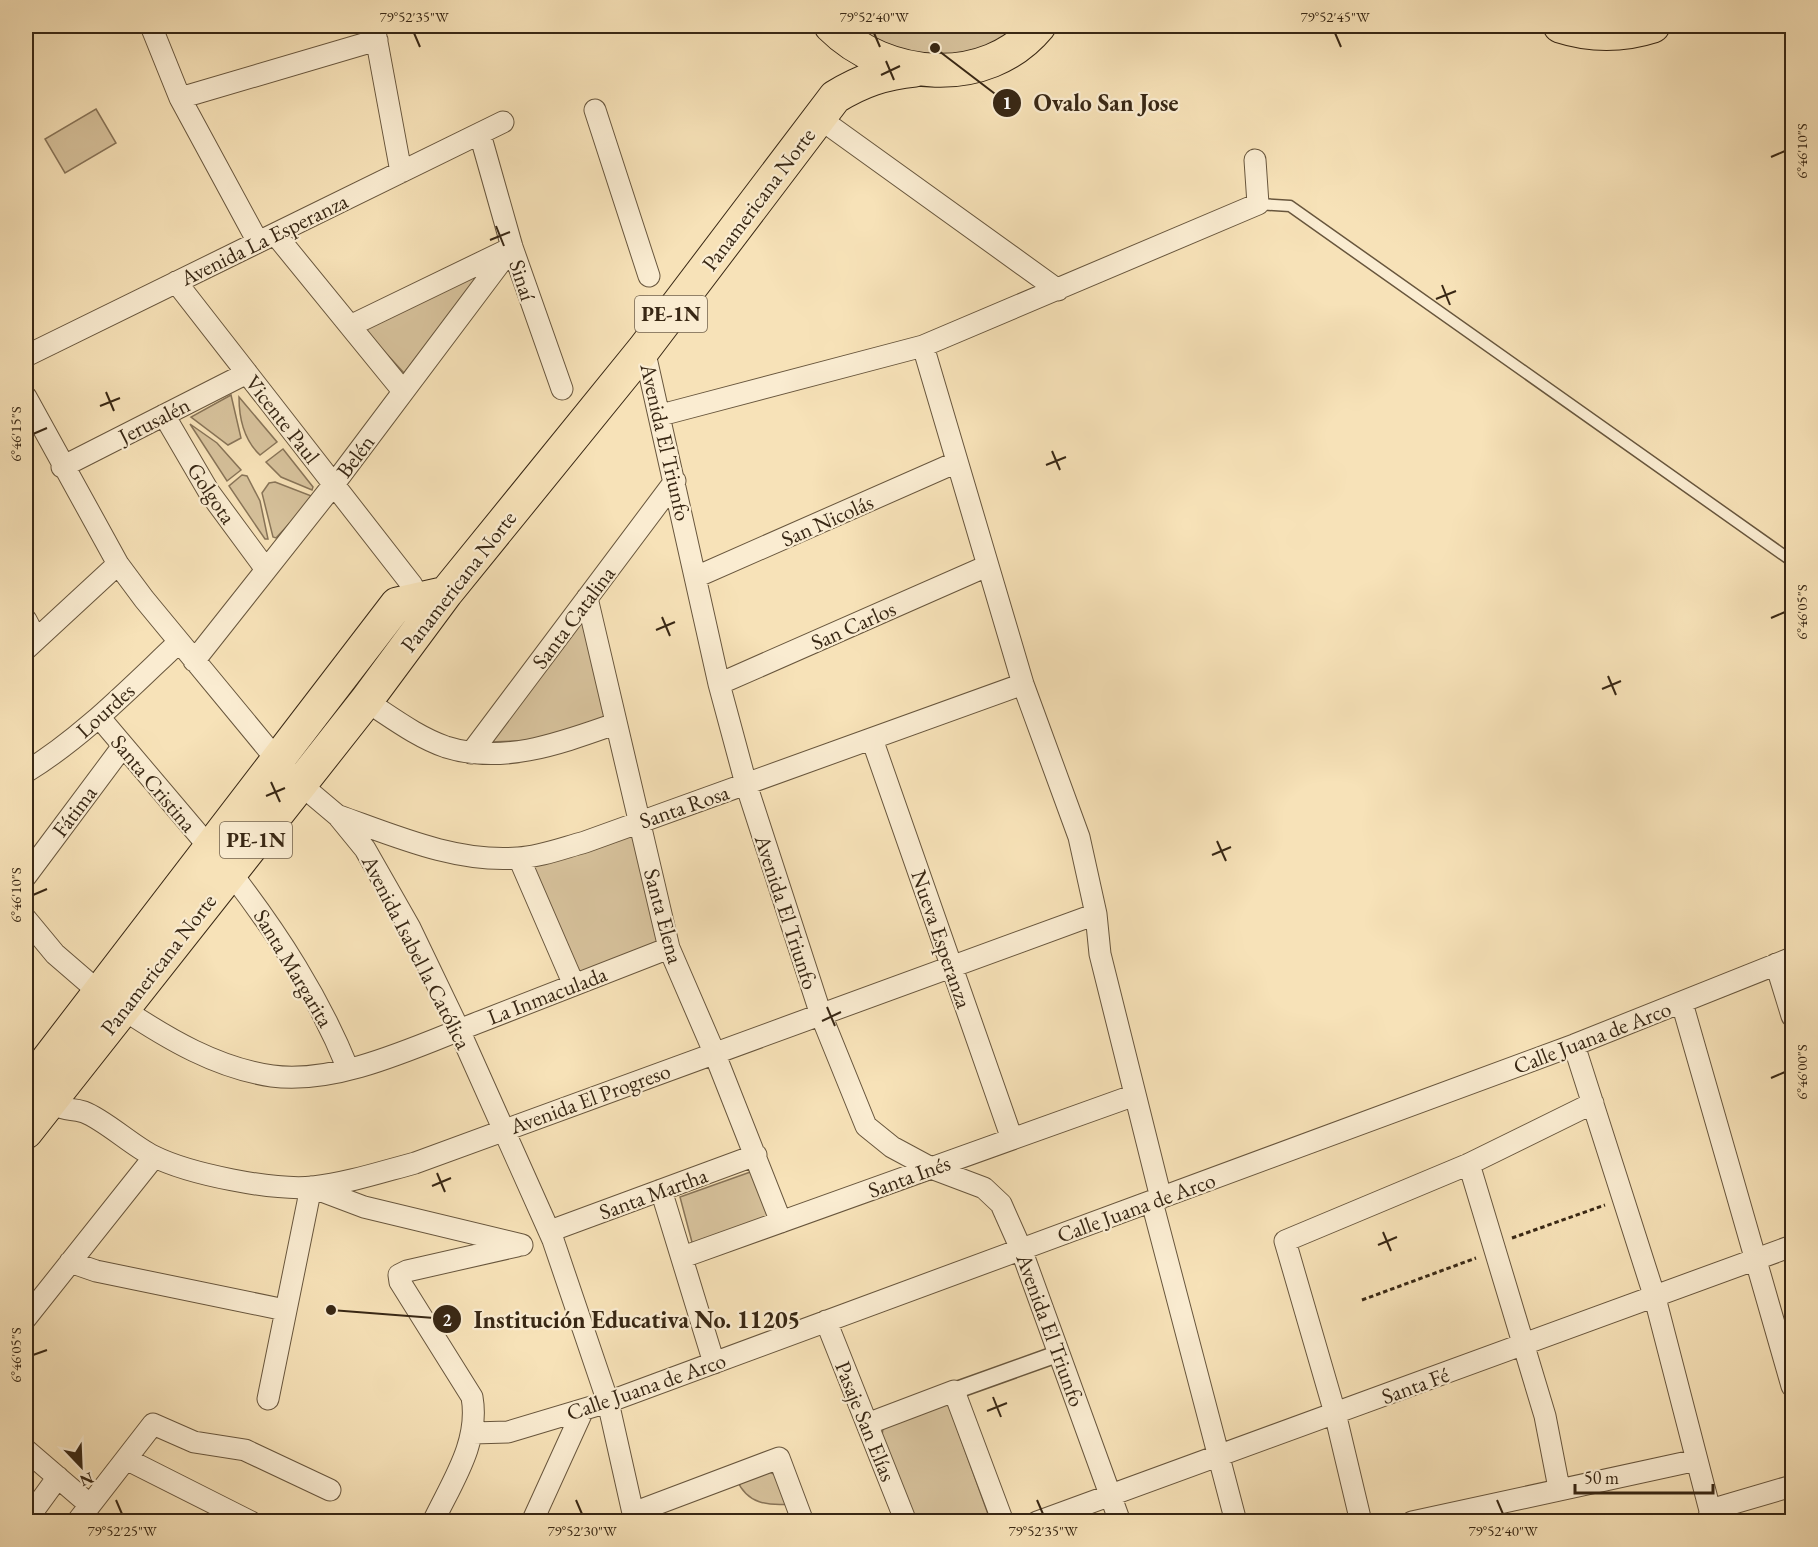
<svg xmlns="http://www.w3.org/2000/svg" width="1818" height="1547" font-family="'EB Garamond',serif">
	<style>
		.green { fill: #d7c29c; stroke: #887458; stroke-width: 1.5 }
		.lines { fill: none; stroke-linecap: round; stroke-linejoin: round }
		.service-casing { stroke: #68563d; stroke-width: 13 }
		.pedestrian-casing { stroke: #68563d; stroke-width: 19 }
		.minor-casing { stroke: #68563d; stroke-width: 23 }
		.primary-casing { stroke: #382714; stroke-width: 35 }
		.trunk-casing { stroke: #382714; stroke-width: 35 }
		.path { stroke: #382714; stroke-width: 3; stroke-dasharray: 4.5 3; stroke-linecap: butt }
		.service { stroke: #faecd1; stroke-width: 10 }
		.pedestrian { stroke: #faecd1; stroke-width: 16 }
		.minor { stroke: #faecd1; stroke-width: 21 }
		.primary { stroke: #f7e2b8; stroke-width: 33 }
		.trunk { stroke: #f7e2b8; stroke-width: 33 }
		.ticks { fill: none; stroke: #382714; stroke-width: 2 }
		.labels { text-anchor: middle; stroke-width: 4.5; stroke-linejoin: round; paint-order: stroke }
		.shield { fill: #faecd1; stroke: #72624d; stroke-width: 1.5 }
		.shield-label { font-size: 21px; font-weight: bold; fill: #382714 }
		.street-label { font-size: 22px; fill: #382714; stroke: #faecd1 }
		.leader { fill: none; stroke: #382714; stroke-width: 2 }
		.callout-dot { fill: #382714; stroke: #faecd1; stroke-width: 2 }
		.mark-label { font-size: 18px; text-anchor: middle; font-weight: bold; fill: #fff }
		.callout-label { font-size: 24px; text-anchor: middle; font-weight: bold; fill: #382714; stroke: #faecd1; stroke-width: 4.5; stroke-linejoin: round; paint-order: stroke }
		.neatline { fill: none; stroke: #382714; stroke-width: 2 }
		.ticks-label { font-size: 15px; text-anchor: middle; fill: #382714 }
	</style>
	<rect width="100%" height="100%" fill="#f7e2b8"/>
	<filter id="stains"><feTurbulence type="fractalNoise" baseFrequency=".00333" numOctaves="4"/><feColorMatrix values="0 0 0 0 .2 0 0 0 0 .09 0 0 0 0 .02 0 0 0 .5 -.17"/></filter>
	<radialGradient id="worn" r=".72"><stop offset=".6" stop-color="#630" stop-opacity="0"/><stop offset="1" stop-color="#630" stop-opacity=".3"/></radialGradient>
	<!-- green -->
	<path class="green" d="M842,26H1028L991,51L914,62Z
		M96,109L116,143L65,173L45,139Z
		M489,268L404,373L362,327Z
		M231,395L241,438L228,445L191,417Z
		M239,397L277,442L260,455C244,440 239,417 239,397Z
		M190,424L217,443L241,470L227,481Z
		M283,449L313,487L312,490L281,477L266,462Z
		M242,475L247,476L260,501L268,539H265L229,486Z
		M275,482L314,497L276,538L273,537L262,493L269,483Z
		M583,614L606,717L540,740L490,742Z
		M636,832L665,942L578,977L526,864Z
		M756,1170L775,1217L693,1246L680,1197Z
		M945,1404L949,1406L988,1514L976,1521H915L882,1436L883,1428Z
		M767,1471L776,1475L792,1504C768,1506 747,1504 737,1480Z"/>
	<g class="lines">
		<!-- service casing -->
		<g class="service-casing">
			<path id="service" d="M1258,204L1290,206L1792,561"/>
		</g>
		<!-- pedestrian casing -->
		<g class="pedestrian-casing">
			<path id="pedestrian" d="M954,1391L1060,1353"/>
		</g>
		<!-- minor casing -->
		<g class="minor-casing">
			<path id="minor" d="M151,26L180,98L258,242
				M374,26L401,172
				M180,98L377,40
				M595,110L649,276
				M819,118L1058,290
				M480,134L512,247L562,389
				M275,234L403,391
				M176,282L412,585
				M350,326L509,249
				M923,346L1023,684L1079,837L1096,914L1100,954L1161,1198
				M644,349L719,684L746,784L821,1015L866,1126L892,1147L931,1168L984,1188L1001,1204L1021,1249L1120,1522
				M26,356L503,122
				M26,397L118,564L144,599L277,760L300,784L338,816L365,849L410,928L459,1030L553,1240L608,1402L635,1522
				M164,415L209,492L265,568
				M661,415L923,346L1258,204L1255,160
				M62,467L247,373
				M696,577L957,462
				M587,598L669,948L714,1052L781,1222
				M26,620L36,639
				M26,649L118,564
				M194,661L334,484L512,247
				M719,684L987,566
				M366,701C391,717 417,737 446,747C503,765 561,743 615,724
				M99,717L210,848
				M872,739L1012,1139
				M471,753L675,481
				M26,772C83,737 130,688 179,642
				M339,816C395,836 457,863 518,858C540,857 563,848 585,842L1023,684
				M519,858L574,985
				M231,873C278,934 319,997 348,1069
				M26,876L123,746
				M26,919L55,954L99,992
				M1776,964L1792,1016
				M1682,1003L1792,1386
				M123,1009C168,1039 217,1068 272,1076C339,1085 419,1045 482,1021C544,997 606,972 669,948
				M1574,1045L1655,1298L1713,1522
				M50,1101C68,1113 68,1107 84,1112C105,1120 131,1145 153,1156C189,1174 273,1191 313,1187C348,1183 381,1172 415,1163L1096,914
				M1469,1164L1545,1416L1559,1488
				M661,1190L714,1363
				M1152,1202L1236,1522
				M550,1231L756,1155
				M683,1257L1135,1095
				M70,1262L96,1271L285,1310
				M26,1318L154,1157
				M826,1321L906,1522
				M268,1399L311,1187L364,1207L522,1245
				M867,1424L954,1391L1003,1522
				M473,1433L508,1432L608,1402L1574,1045L1792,958
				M26,1450L90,1505
				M126,1459L251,1522
				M633,1513L779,1458L803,1522
				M26,1521L58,1477
				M77,1522L153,1424L194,1442L245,1450L330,1490
				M433,1522C452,1482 480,1442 472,1397L400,1282L399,1275L407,1271L517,1246
				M532,1522L583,1410
				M1037,1522L1792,1246
				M1361,1522L1335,1413L1285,1241L1469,1164L1593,1103
				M1412,1522L1697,1460
				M1709,1522L1710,1510L1792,1486"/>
		</g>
		<!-- primary casing -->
		<g class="primary-casing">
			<path id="primary" d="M1560,26C1591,36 1622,36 1653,26"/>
		</g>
		<!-- trunk casing -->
		<g class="trunk-casing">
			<path id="trunk" d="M831,26C885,80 986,90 1039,26
				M26,1088L397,604L446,593
				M26,1132L366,701L446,593L644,349L835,97C861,81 884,73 915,70"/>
		</g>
		<!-- path -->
		<path class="path" d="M1512,1238L1605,1205
			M1362,1300L1476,1258"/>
		<!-- service -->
		<use href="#service" class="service"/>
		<!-- pedestrian -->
		<use href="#pedestrian" class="pedestrian"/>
		<!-- minor -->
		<use href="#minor" class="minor"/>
		<!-- primary -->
		<use href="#primary" class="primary"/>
		<!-- trunk -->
		<use href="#trunk" class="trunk"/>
	</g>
	<!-- ticks -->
	<path class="ticks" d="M414,33L420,47M874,33L880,47M1335,33L1341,47M886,61L894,80M881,75L900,66M1771,157L1785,151M496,226L504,246M490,240L510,232M1442,285L1450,305M1436,299L1456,291M106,392L114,411M100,406L120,398M33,434L47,428M1052,451L1060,470M1046,465L1066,457M662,617L670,636M1771,618L1785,612M656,630L675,622M1608,676L1616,695M1602,689L1621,681M271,782L280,802M266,796L285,788M1217,841L1226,861M1212,855L1231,847M33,895L47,889M827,1007L835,1026M822,1021L841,1012M1771,1078L1785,1072M437,1173L445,1192M432,1186L451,1178M1383,1232L1391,1251M1378,1245L1397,1237M33,1355L47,1350M993,1397L1001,1417M987,1411L1007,1403M116,1500L122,1514M576,1500L582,1514M1037,1500L1043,1514M1497,1500L1503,1514"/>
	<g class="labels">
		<!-- shield labels -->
		<g class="shield">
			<rect x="635" y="296" width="72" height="36" rx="4.5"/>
			<rect x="220" y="822" width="72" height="36" rx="4.5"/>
		</g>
		<g class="shield-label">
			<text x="671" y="321">PE-1N</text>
			<text x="256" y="847">PE-1N</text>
		</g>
		<!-- street labels -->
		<g class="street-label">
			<text transform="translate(758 199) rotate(-53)" y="8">Panamericana Norte</text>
			<text transform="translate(264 239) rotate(-26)" y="8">Avenida La Esperanza</text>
			<text transform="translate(523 280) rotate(72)" y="8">Sinaí</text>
			<text transform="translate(283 419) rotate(52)" y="8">Vicente Paul</text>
			<text transform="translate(154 420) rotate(-27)" y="8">Jerusalén</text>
			<text transform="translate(666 442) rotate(77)" y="8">Avenida El Triunfo</text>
			<text transform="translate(355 456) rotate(-53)" y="8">Belén</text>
			<text transform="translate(212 493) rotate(56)" y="8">Golgota</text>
			<text transform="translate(827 520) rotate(-24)" y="8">San Nicolás</text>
			<text transform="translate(458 581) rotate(-52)" y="8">Panamericana Norte</text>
			<text transform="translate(573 617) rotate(-53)" y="8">Santa Catalina</text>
			<text transform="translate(853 625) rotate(-24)" y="8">San Carlos</text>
			<text transform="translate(105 710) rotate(-42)" y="8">Lourdes</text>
			<text transform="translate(154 783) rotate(50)" y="8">Santa Cristina</text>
			<text transform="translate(684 806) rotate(-19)" y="8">Santa Rosa</text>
			<text transform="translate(74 811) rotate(-53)" y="8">Fátima</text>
			<text transform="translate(787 912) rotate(72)" y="8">Avenida El Triunfo</text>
			<text transform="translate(664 916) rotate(75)" y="8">Santa Elena</text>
			<text transform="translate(942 939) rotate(71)" y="8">Nueva Esperanza</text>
			<text transform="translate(417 952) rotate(63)" y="8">Avenida Isabel la Católica</text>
			<text transform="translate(158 964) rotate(-52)" y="8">Panamericana Norte</text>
			<text transform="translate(294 968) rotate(59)" y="8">Santa Margarita</text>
			<text transform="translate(547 995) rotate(-21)" y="8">La Inmaculada</text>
			<text transform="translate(1592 1037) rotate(-21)" y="8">Calle Juana de Arco</text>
			<text transform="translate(590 1098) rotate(-20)" y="8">Avenida El Progreso</text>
			<text transform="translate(909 1176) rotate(-20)" y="8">Santa Inés</text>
			<text transform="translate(653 1193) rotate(-20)" y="8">Santa Martha</text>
			<text transform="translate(1136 1207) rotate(-20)" y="8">Calle Juana de Arco</text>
			<text transform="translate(1051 1330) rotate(70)" y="8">Avenida El Triunfo</text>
			<text transform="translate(1415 1385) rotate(-20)" y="8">Santa Fé</text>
			<text transform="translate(646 1386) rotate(-19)" y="8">Calle Juana de Arco</text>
			<text transform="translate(866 1421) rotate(68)" y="8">Pasaje San Elías</text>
		</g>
	</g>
	<!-- callouts -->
	<path class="leader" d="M935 48L1007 103M331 1310L447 1319"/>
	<g class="callout-dot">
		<circle cx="935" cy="48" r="6"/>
		<circle cx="331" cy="1310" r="6"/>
		<circle cx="1007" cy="103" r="15"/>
		<circle cx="447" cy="1319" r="15"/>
	</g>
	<g class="mark-label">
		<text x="1007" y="109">1</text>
		<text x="447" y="1326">2</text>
	</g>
	<g class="callout-label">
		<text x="1106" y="111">Ovalo San Jose</text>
		<text x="637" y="1328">Institución Educativa No. 11205</text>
	</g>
	<!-- margin -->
	<rect width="1818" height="1547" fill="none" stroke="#f7e2b8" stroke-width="66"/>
	<!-- north arrow -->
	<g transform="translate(81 1466) rotate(157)" stroke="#faecd1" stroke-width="4.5" paint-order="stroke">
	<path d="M0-4.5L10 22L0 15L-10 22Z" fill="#382714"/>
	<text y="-9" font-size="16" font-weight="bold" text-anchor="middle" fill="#382714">N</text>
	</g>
	<!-- scale -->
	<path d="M1575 1484v9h138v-9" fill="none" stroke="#382714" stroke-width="3"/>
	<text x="1584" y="1484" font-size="18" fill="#382714" stroke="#faecd1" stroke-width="4.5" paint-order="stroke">50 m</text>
	<rect x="33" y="33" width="1752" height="1481" class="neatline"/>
	<g class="ticks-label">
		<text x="414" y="22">79°52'35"W</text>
		<text x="874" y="22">79°52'40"W</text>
		<text x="1335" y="22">79°52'45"W</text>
		<text transform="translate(1802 151) rotate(-90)" y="5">6°46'10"S</text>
		<text transform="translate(16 434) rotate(-90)" y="5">6°46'15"S</text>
		<text transform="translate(1802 612) rotate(-90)" y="5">6°46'05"S</text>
		<text transform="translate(16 895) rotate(-90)" y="5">6°46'10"S</text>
		<text transform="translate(1802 1072) rotate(-90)" y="5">6°46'00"S</text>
		<text transform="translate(16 1355) rotate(-90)" y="5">6°46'05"S</text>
		<text x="122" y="1536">79°52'25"W</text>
		<text x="582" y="1536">79°52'30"W</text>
		<text x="1043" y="1536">79°52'35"W</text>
		<text x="1503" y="1536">79°52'40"W</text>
	</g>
	<rect width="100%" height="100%" filter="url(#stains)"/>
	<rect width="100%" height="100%" fill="url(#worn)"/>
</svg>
